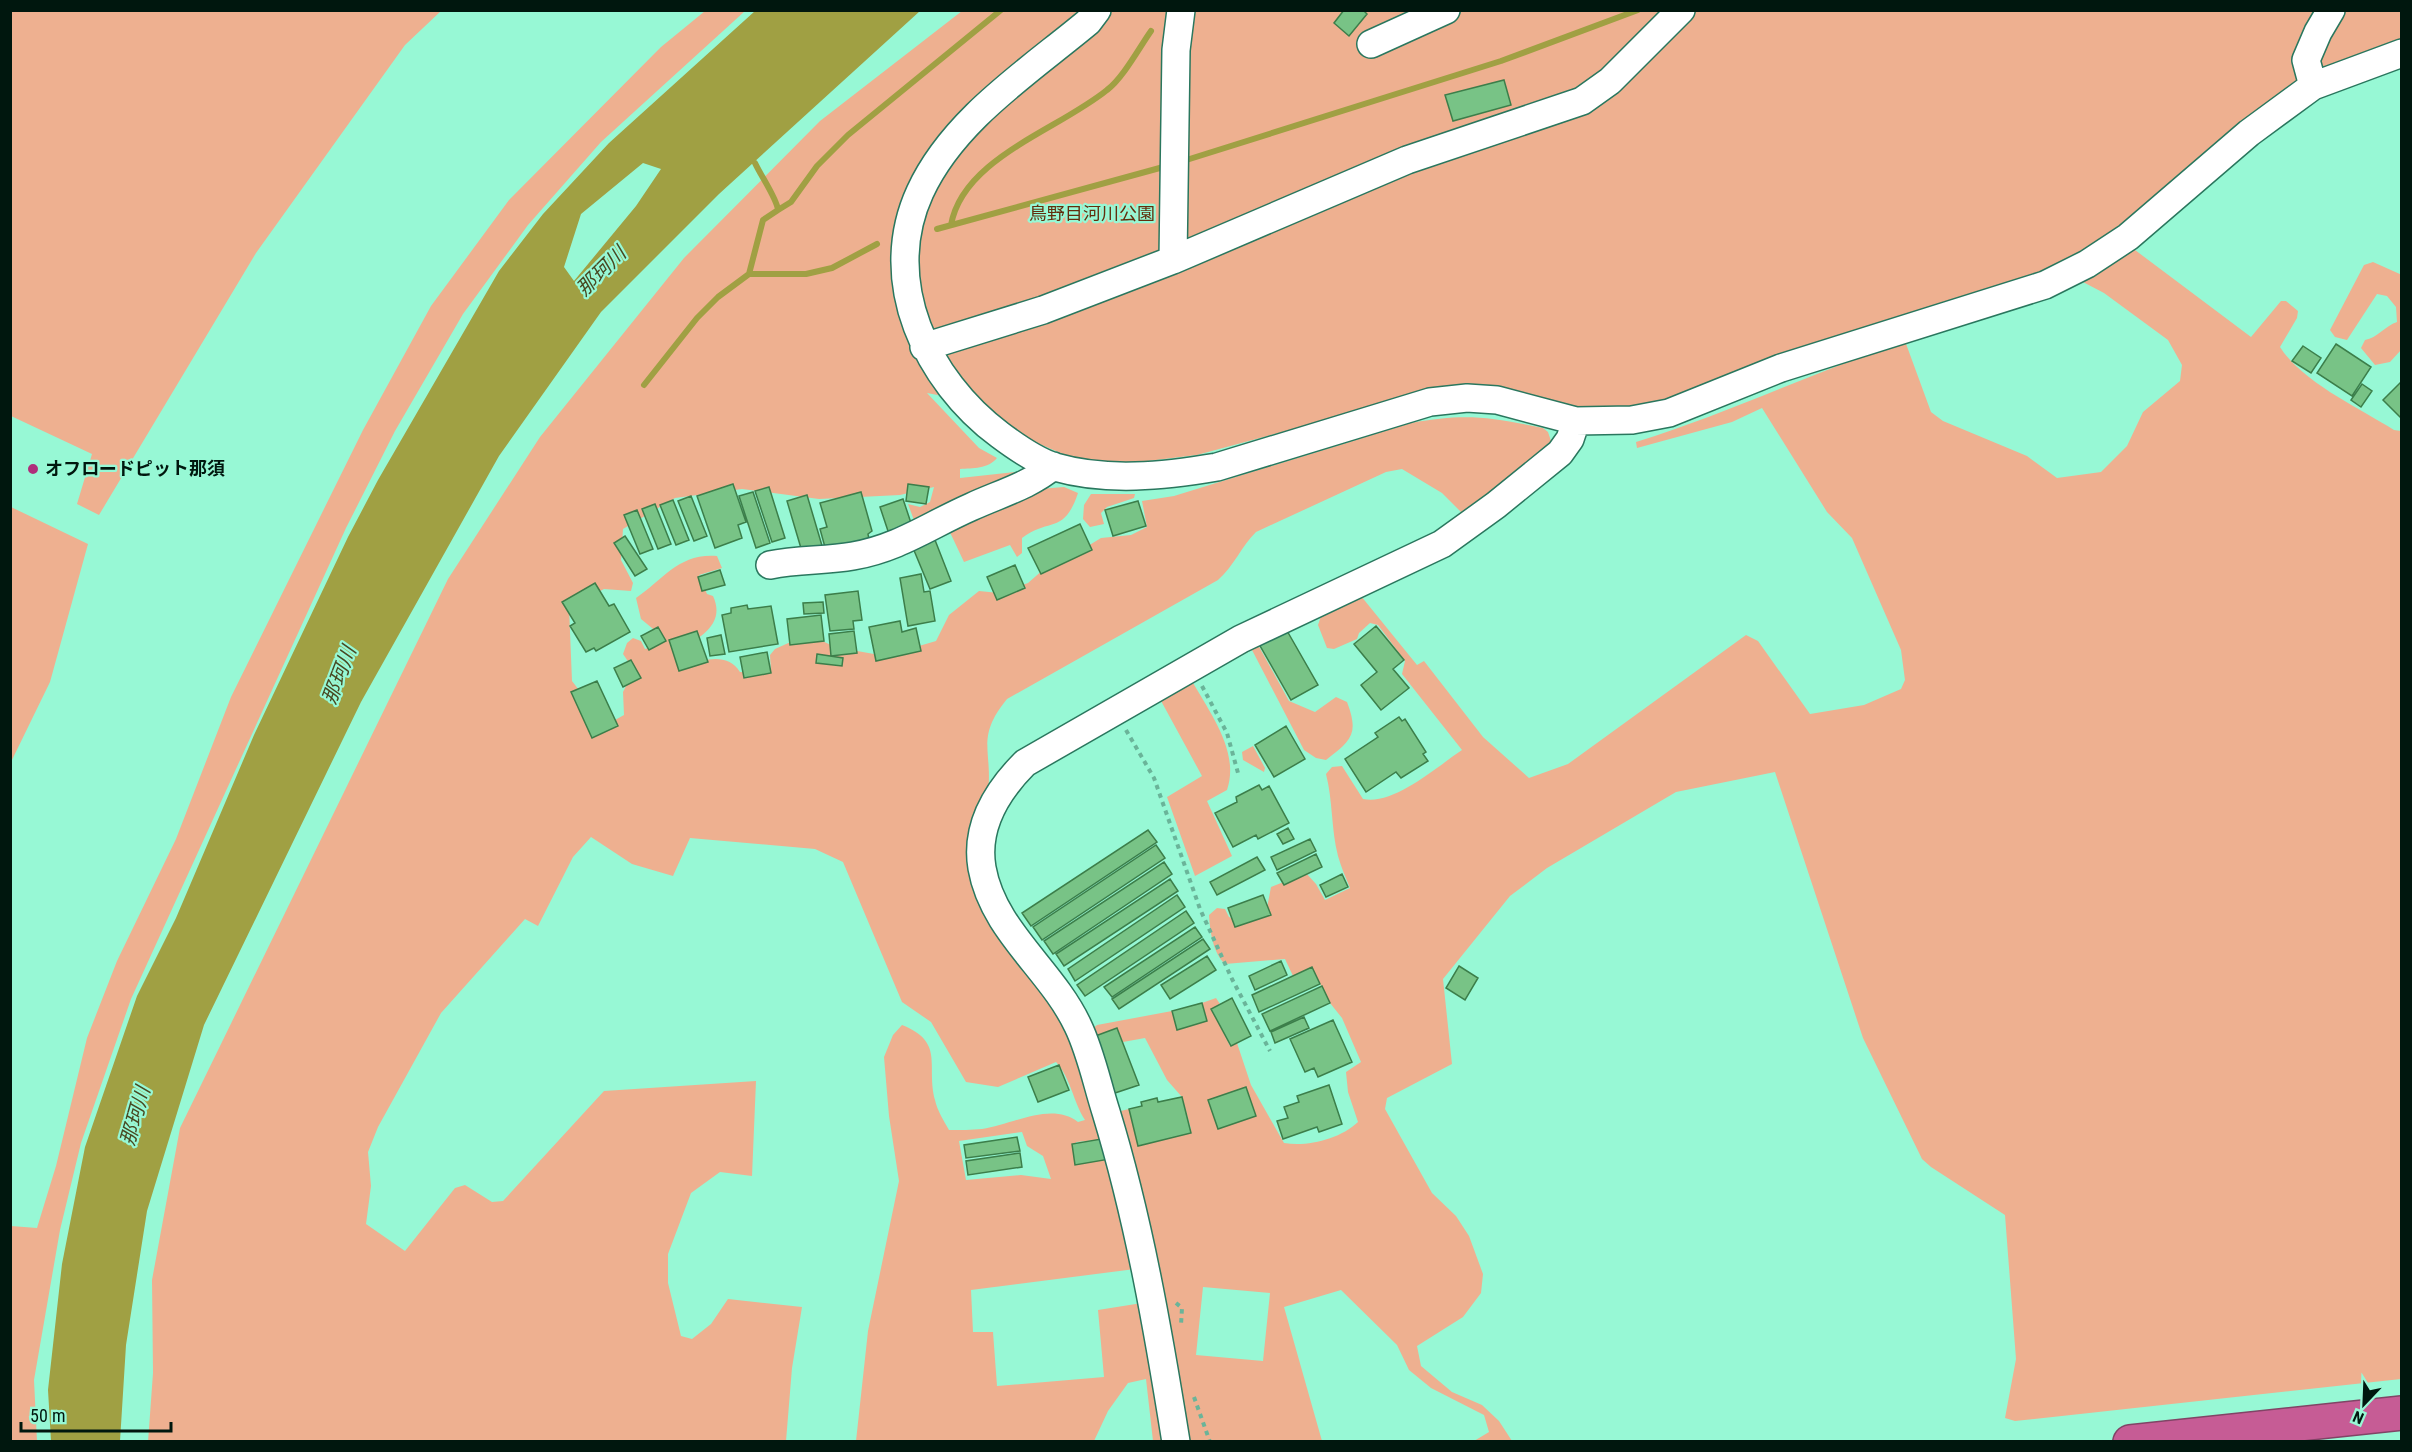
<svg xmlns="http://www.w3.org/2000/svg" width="2412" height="1452" font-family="'Roboto Condensed','Noto Sans JP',sans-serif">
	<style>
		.green { fill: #eeb090; fill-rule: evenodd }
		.water { fill: #a0a043; fill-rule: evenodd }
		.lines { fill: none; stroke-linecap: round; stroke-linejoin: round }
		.stream { stroke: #a0a043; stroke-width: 6 }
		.building { fill: #78c386; stroke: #3c7e4a; stroke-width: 1.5 }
		.minor-casing { stroke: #2a775e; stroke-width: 30 }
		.highway-casing { stroke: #814466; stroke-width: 36 }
		.path { stroke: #6ab499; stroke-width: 4; stroke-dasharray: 4.5 4.5; stroke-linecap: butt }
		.minor { stroke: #fff; stroke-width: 27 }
		.highway { stroke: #c65c95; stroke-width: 33 }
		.poi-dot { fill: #af2e7b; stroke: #97f8d5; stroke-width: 2 }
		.labels { text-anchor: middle; stroke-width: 4.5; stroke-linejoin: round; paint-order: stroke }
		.park-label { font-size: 18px; fill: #622e0d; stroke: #97f8d5 }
		.poi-label { font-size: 18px; font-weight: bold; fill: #00170e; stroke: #97f8d5; text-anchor: start }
		.water-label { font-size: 20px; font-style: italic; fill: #484821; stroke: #97f8d5 }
	</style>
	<rect width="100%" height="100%" fill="#97f8d5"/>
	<!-- green -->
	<path class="green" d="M11,10L441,11L405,45L256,253L99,515L77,504L92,454L11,416Z
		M705,11H745L601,142L528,225L463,314L395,431L346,528L131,999L81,1143L60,1230L34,1380L37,1441H11V1226L37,1228L56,1166L87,1038L117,961L176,839L231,697L363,430L431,306L509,200L661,47Z
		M962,11H2401V39L2354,56L2276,99L2119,238L2251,337L2281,301H2286L2298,311L2297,318L2280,347C2302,382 2359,408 2394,430L2401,431V1379L2015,1421L2005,1418L2016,1359L2005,1215L1931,1167L1922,1159L1863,1038L1775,772L1676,792L1547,868L1510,896L1443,979L1452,1064L1387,1098L1385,1109L1432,1193L1456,1216L1469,1236L1483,1274L1481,1293L1463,1317L1417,1346L1421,1366L1452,1392L1482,1405L1499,1421L1512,1441H1474L1489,1432L1484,1415L1431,1388L1409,1370L1397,1345L1341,1290L1284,1307L1322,1441H1153L1146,1379L1128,1383L1108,1411L1094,1441H856L868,1331L899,1181L889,1116L884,1057L893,1035L902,1025C945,1042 926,1065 935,1100C937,1110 944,1121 949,1130C960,1130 972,1130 982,1129C1012,1125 1051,1101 1078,1122L1085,1120C1073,1102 1071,1078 1056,1062L998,1087L966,1082L931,1022L902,1002L843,862L815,849L690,838L673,876L632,864L591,837L573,857L538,926L525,919L441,1013L378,1127L368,1152L371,1186L366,1224L405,1251L455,1188L465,1185L492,1202L503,1201L604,1091L756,1081L752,1176L720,1172L691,1193L668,1254V1283L681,1336L692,1339L711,1324L728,1299L802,1307L792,1368L786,1441L148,1442L153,1373L152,1280L180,1128L448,579L540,437L684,258L820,121ZM2060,270L2104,293L2168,340L2182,365L2180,381L2143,412L2127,446L2101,472L2057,478L2027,456L1943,421L1931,412L1905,341C1814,372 1727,414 1636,442L1637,448L1732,422L1762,408L1827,512L1852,538L1901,650L1905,680L1901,689L1864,705L1810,714L1758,641L1746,635L1568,764L1529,778L1483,737L1424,661L1417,665L1361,596L1321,616L1318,625L1327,648L1334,649L1357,639L1359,633L1370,623L1378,625L1405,661L1402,674L1462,750C1438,766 1393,806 1363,799L1342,766L1332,767L1326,774C1333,801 1331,829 1338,856C1341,867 1346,878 1350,888L1325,900L1316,884L1306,873L1271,887L1266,913L1244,923L1229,917L1225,909L1217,908L1209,915C1210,931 1213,953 1225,964L1285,959L1293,976L1312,968L1330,1003L1342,1018L1361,1062L1346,1072L1348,1092L1358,1122C1340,1139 1308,1147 1284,1143L1251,1085L1237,1043L1230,1046L1212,1009L1220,1004L1216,998L1202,1003L1207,1021L1178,1029L1172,1011L1097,1025L1090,1031V1038L1117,1028L1123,1042L1145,1038L1167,1080L1182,1097L1191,1129L1138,1142L1129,1109L1104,1115L1069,1024L972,866C977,842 986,817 988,792C993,751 975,738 1007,699L1218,580C1234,566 1241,547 1256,532L1386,472L1402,469L1442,493L1465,516L1536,459L1551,441L1548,432L1543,428C1490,417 1465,413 1411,423L1174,496L1142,501L1147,527L1131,535L1101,538L1078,552L1052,562L1028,583L999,593L979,591L949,615L936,641L885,656L835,647L816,638L795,640L775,649L770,655L771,671L740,672C728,653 707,659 689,664L679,650C700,638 726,624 713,596L707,594L699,575L722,568L717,556C679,553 664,579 636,598L641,619L658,633L654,646L645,649L641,641L633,638L627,643L623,654L634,670L623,692L624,715L606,725L572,681L569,607L604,589L631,591L633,583L621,560L623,529L675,498L742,489L819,499L900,495L934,487L930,502L920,507L908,504L918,531L1027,474L1015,472L960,478V469C973,468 988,469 997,458L979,448L927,393L985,404L998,419L1030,440L1077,460L1131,463L1197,455L1430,392L1601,415L1670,402ZM1022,1132L1027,1146L1043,1156L1051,1179L1021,1175L966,1180L959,1141ZM1107,1139L1077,1159L1076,1142ZM1135,1269L1142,1303L1098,1310L1104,1377L997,1386L993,1332H973L971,1290ZM1203,1287L1270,1293L1263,1361L1196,1355Z
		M2373,262L2402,275L2401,350L2390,362L2375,365L2361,348L2365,340C2377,338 2385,326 2397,322L2396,307L2387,296L2377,294L2347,340L2335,337L2330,330L2364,265Z
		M1064,487L1078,493C1064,535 1050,517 1022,538V553L1017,557L1010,545L964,562L947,526L1039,489Z
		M1091,494H1135L1134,498L1107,507L1101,513L1104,524L1090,527L1083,519L1084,505Z
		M11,507L88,544L50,682L11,762Z
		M1257,643L1289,701L1315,712L1336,697L1347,702C1359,734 1352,740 1326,760L1316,758L1304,750L1252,650L1204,676L1203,673Z
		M1192,681C1210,713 1240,752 1227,790L1207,801L1232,856L1195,876L1167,797L1202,776L1160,699Z
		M1253,746L1265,768L1264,772L1243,760L1242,752Z"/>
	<!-- water -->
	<path class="water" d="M755,11H920L719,194L601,312L499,456L361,702L204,1025L147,1211L126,1345L120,1441H51L48,1390L62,1264L85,1147L137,996L176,918L254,735L348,537L378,480L499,271L543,214L609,143ZM643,163L661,169L636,206L574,281L564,267L581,214Z"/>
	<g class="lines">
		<!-- stream -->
		<path class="stream" d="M1180,162L1501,61L1638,10
			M778,210L791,202L817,166L848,135L1001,10
			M951,225C963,158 1058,130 1107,90C1123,78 1139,48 1151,31
			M937,229L1167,166
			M749,274H806L832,268L877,244
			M644,385L697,318L718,297L749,274L763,220L778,210C777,199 761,176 755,163"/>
	</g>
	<!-- building -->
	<path class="building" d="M1344,10H1363L1367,14L1349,36L1334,23Z
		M1504,80L1511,105L1453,121L1445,95Z
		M2336,344L2371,367L2352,396L2317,373Z
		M2303,346L2321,358L2311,373L2292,361Z
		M2402,381V419L2383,400Z
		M2362,384L2372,391L2361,407L2351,400Z
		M733,484L746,522L738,525L742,538L715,548L697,496Z
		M908,484L929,487L926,504L906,501Z
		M769,487L785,538L772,542L755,491Z
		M753,492L770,543L756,548L739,496Z
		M861,492L872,531L868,534L870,545L826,551L820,529L827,527L820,503Z
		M807,495L823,549L803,555L787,501Z
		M691,496L707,536L694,541L678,501Z
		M903,499L913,529L890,537L880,507Z
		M673,500L689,540L676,545L660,505Z
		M1138,501L1146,526L1113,536L1105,510Z
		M655,504L671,544L658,549L642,509Z
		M637,510L653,549L640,554L624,515Z
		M1080,524L1092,550L1041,574L1028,548Z
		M625,536L647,569L635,576L614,543Z
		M935,540L951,581L930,589L913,548Z
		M1015,565L1025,588L997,600L987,577Z
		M720,570L725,585L702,591L698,577Z
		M921,574L924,592L930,591L935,621L908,626L900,578Z
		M595,583L609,606L614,604L630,632L596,651L594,648L586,652L570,626L575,623L562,602Z
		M858,591L862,620L853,621L854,629L830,631L825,595Z
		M823,602L824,613L804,614L803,603Z
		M747,605L748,609L771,606L778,644L729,652L722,615L731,613V608Z
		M821,615L824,641L790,645L787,619Z
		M900,621L902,632L916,628L921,651L876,661L869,627Z
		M1376,626L1404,660L1393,669L1409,688L1381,710L1361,685L1377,672L1354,644Z
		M658,627L666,641L649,650L641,636Z
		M1286,629L1318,685L1291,700L1259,644Z
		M697,631L708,662L679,671L669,640Z
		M854,631L857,653L831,656L829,634Z
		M721,635L725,654L710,656L707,638Z
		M767,652L771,673L744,678L740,657Z
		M817,654L843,658L842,666L816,663Z
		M631,660L641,678L623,687L614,668Z
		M597,681L618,726L592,738L571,692Z
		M1399,717L1402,721L1405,719L1426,752L1423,754L1428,761L1401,778L1396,772L1366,792L1345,759L1378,737L1375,733Z
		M1286,726L1305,759L1274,777L1255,745Z
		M1259,785L1262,790L1269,786L1289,823L1258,839L1256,835L1233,847L1215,813L1237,802L1236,797Z
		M1288,828L1294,839L1283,844L1277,834Z
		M1148,830L1157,842L1031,926L1022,913Z
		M1310,839L1316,851L1277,870L1271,857Z
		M1156,845L1165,858L1042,940L1033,927Z
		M1316,854L1322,867L1284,885L1277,873Z
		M1257,857L1265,870L1217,895L1210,882Z
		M1164,862L1172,874L1053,954L1044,941Z
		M1342,874L1348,887L1326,897L1320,885Z
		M1170,879L1178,891L1064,966L1056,954Z
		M1177,895L1185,907L1075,981L1068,969Z
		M1263,895L1271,915L1235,927L1228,908Z
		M1186,911L1194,923L1085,996L1077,985Z
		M1195,927L1202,937L1112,997L1104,987Z
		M1203,939L1210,949L1119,1009L1112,999Z
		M1207,956L1216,970L1170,999L1161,985Z
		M1281,961L1287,975L1255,990L1249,976Z
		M1459,966L1478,978L1465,1000L1446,988Z
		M1312,967L1320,984L1259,1012L1252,995Z
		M1322,986L1330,1003L1270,1031L1262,1014Z
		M1232,998L1251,1036L1231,1046L1211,1009Z
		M1202,1003L1207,1021L1177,1030L1172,1011Z
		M1304,1017L1309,1028L1275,1043L1271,1032Z
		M1333,1020L1352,1062L1318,1077L1314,1068L1305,1072L1290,1039Z
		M1117,1028L1139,1085L1112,1094L1090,1038Z
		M1059,1065L1069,1090L1038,1102L1028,1077Z
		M1329,1085L1342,1124L1319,1132L1317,1127L1283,1139L1277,1121L1288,1118L1284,1107L1299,1102L1297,1096Z
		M1246,1087L1256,1116L1218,1129L1208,1100Z
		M1182,1097L1191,1133L1138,1146L1129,1109L1142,1106L1141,1102L1157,1098L1158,1102Z
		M1017,1137L1020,1151L966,1158L964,1145Z
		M1107,1138L1110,1159L1075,1165L1072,1144Z
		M1020,1153L1022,1167L968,1175L966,1161Z"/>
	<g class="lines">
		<!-- minor casing -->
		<g class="minor-casing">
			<path id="minor" d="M1097,10L1088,22C1028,72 953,120 920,192C879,281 927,381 1000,435C1016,447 1036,461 1055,467C1107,482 1164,476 1217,467L1430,402L1467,398L1497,400L1576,421L1632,420L1669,413L1781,368L2045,285L2087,264L2128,237L2249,133L2313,86L2402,53
				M1371,44L1446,10
				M2313,86L2306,60L2318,32L2331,10
				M1173,260L1407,160L1582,101L1610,81L1681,10
				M924,347L1043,310L1173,260L1176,50L1181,10
				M770,565C798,559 825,561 853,556C899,548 930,525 971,507C999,494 1029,486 1053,466
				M1176,1442C1158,1330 1139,1220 1106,1112C1097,1084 1091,1053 1078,1026C1052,970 993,931 982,868C975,827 997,791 1025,763L1241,639L1442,544L1496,505L1560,453L1570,439L1576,421"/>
		</g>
		<!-- highway casing -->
		<g class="highway-casing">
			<path id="highway" d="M2130,1442L2402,1413"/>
		</g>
		<!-- path -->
		<path class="path" d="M1202,686L1227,733L1238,773
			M1126,730L1154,778L1200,909L1232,979L1270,1051
			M1176,1303L1182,1308L1181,1325
			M1194,1397L1210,1442"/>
		<!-- minor -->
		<use href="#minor" class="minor"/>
		<!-- highway -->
		<use href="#highway" class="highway"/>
	</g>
	<!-- markers -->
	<circle class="poi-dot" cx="33" cy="469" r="6"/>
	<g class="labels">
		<!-- park labels -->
		<g class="park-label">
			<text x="1092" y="220">鳥野目河川公園</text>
		</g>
		<!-- poi labels -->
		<g class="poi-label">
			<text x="45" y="475">オフロードピット那須</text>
		</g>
		<!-- water labels -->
		<g class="water-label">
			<text transform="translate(601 271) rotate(-45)" y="7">那珂川</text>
			<text transform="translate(339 675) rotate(-69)" y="7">那珂川</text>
			<text transform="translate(135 1116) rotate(-74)" y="7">那珂川</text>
		</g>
	</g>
	<!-- border -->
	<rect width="2412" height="1452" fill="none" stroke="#00170e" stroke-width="24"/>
	<!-- north arrow -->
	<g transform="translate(2364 1404) rotate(203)" stroke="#97f8d5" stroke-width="4.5" paint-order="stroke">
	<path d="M0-4.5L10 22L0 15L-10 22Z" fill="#00170e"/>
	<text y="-9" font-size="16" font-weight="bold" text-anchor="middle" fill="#00170e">N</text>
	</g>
	<!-- scale -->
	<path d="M21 1422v9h150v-9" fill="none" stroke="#00170e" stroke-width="3"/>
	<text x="30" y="1422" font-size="18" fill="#00170e" stroke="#97f8d5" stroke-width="4.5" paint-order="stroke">50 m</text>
</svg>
